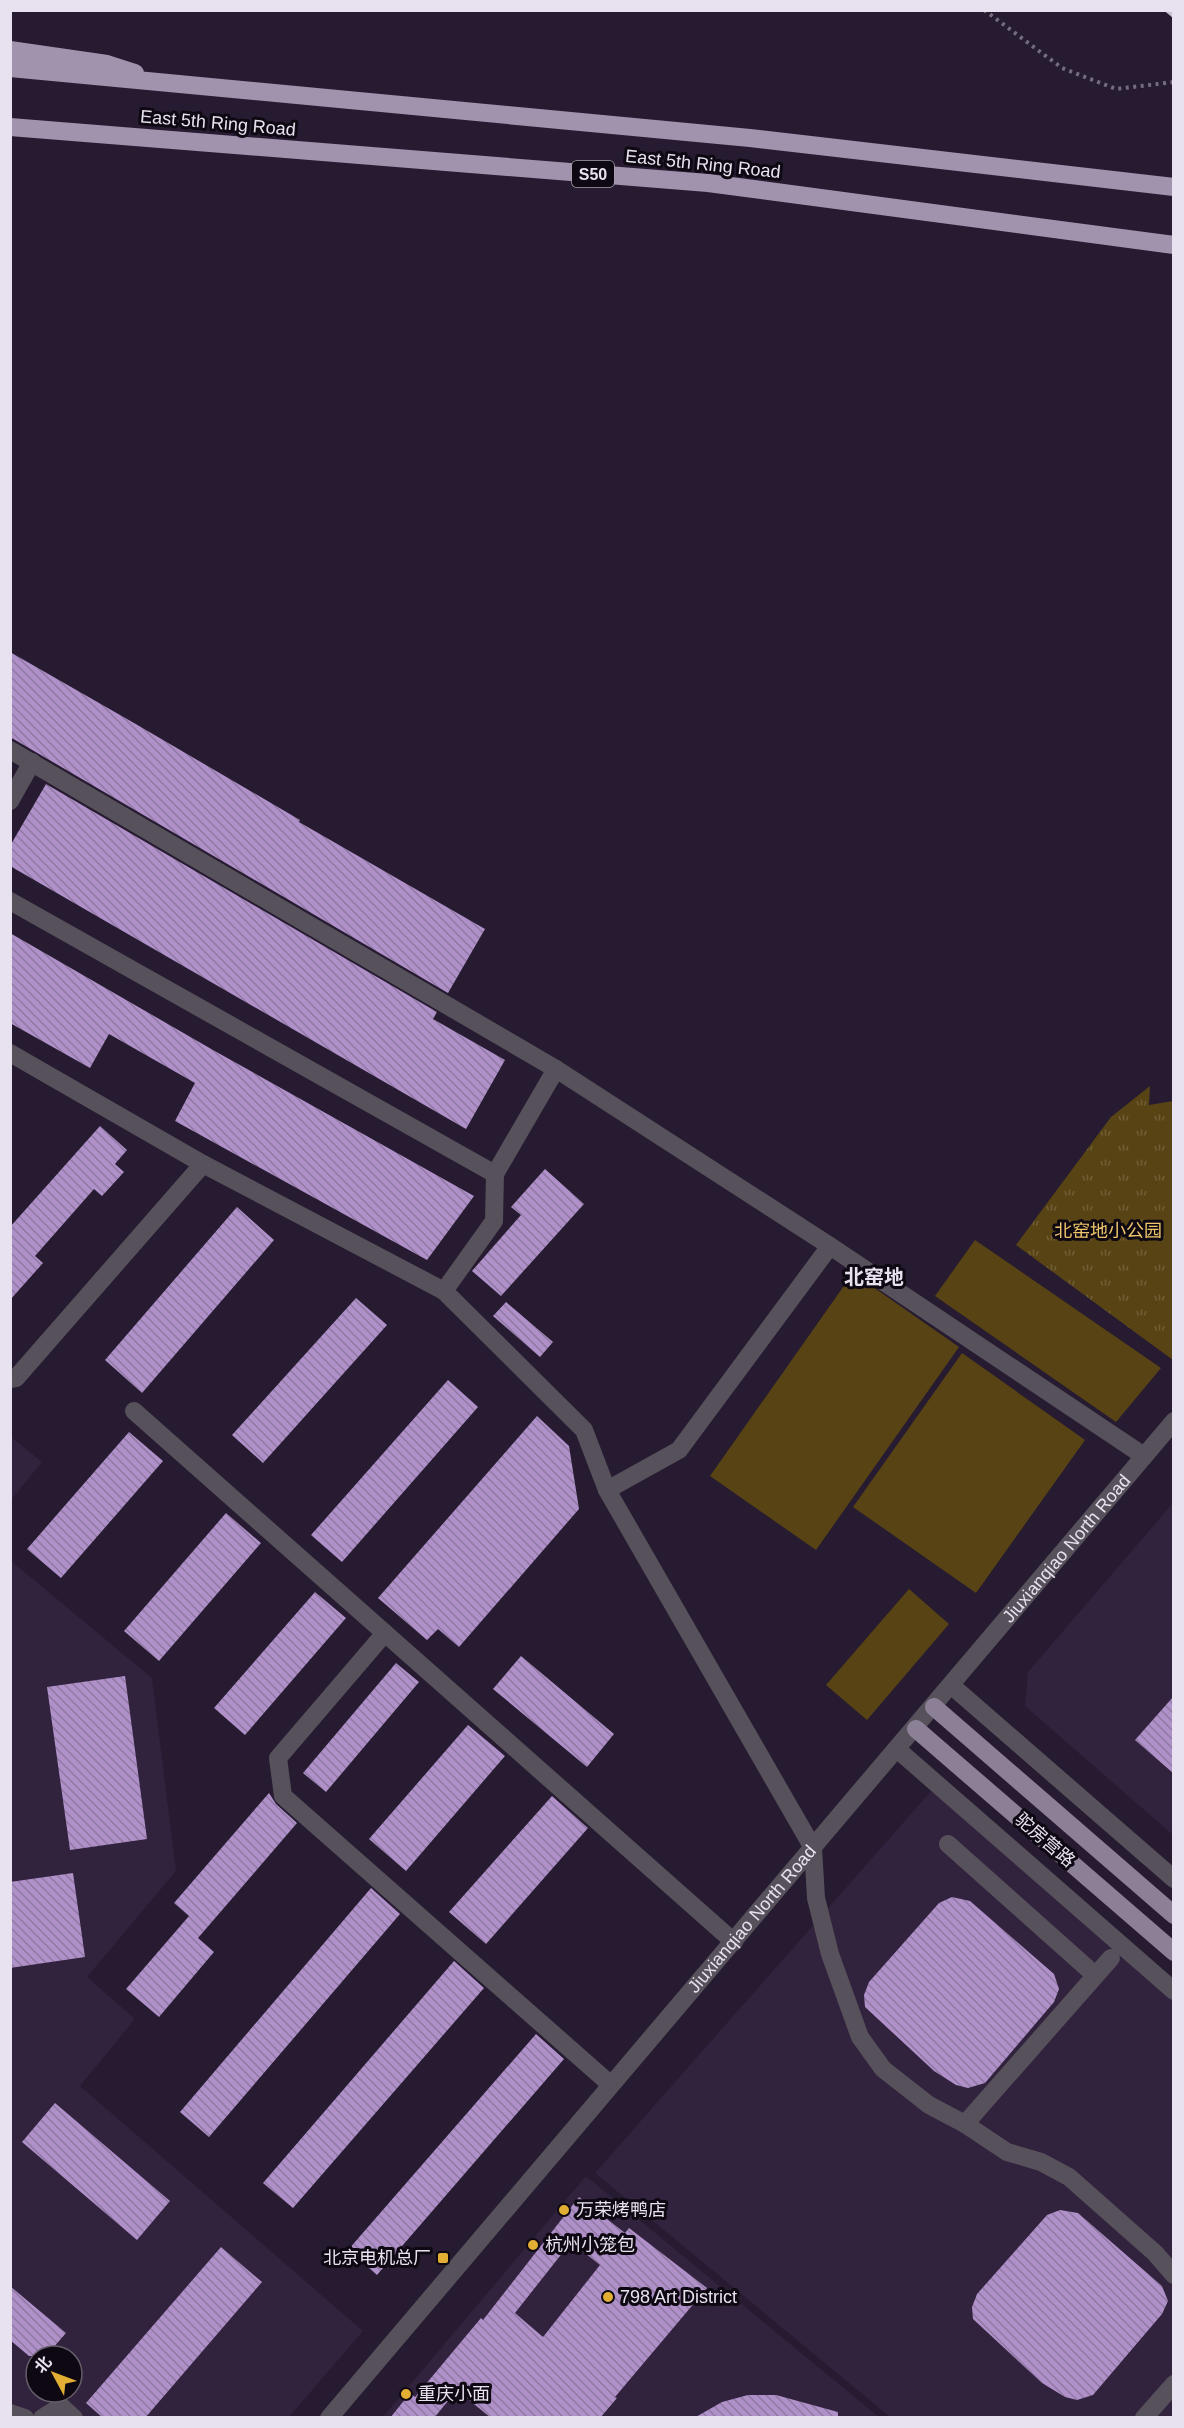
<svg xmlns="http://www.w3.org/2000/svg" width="1184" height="2428" font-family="Helvetica,'Noto Sans SC',sans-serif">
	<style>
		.built { fill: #31223d; fill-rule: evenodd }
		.grass { fill: #584314 }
		.park { fill: url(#park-tufts) }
		.building { fill: url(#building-back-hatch); fill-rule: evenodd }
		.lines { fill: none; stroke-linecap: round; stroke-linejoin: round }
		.path { stroke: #756c7e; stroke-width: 4; stroke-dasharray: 3 4.5; stroke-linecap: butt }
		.minor { stroke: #56515b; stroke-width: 18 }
		.major { stroke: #8c8097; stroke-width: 18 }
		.highway { stroke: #a193ae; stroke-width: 18 }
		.rail { stroke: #c9c1d1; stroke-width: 4.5; stroke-dasharray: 9 4.5; stroke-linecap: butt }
		.poi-dot { fill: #e2af34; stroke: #0d0811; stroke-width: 2 }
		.labels { text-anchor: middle; stroke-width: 6; stroke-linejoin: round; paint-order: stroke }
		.shield { fill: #0d0811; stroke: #a6a0ac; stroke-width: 1.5 }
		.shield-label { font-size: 16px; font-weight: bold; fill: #e8e1ef }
		.street-label { font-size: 18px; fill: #e8e1ef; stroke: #0d0811 }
		.park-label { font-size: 18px; fill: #eec56b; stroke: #0d0811 }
		.poi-label { font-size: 18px; fill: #e8e1ef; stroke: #0d0811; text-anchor: start }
		.neighbourhood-label { font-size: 20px; font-weight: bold; fill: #e8e1ef; stroke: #0d0811 }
	</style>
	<defs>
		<pattern id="park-tufts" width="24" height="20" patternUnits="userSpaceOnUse" patternTransform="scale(1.5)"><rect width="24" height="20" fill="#584314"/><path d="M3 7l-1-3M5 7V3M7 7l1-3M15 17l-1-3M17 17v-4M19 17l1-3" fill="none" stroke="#705e36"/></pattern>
		<pattern id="building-back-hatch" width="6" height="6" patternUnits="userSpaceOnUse" patternTransform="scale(1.5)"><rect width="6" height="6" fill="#af90c9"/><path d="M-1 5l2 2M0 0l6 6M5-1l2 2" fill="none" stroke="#9079a2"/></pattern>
	</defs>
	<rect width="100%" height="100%" fill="#261b30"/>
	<!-- built -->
	<path class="built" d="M11,1437L42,1462L11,1500Z
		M1173,1503V1835L1025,1706L1028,1672Z
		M10,1560L152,1678L176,1871L87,1977L135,2019L80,2086L363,2331L289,2417H11ZM36,2356H72V2392H36Z
		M932,1790L1173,1999V2417H890L595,2173Z
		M586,2176L879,2417L382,2418Z"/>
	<!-- grass -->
	<path class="grass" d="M975,1240L1161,1368L1116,1422L935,1296Z
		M853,1273L959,1347L816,1550L710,1476Z
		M962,1353L1085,1440L976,1593L853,1507Z
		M909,1589L949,1624L867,1720L826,1685Z"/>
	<!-- park -->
	<path class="park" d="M1150,1086L1149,1105L1173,1101V1360L1016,1245L1111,1117Z"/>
	<!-- building -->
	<path class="building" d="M10,652L134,723L300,820L299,822L485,929L448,993L10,737Z
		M46,784L437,1012L433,1019L505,1060L466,1129L10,866V846Z
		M10,933L213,1050L474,1196L427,1260L175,1121L195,1083L109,1034L90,1068L10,1023Z
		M100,1126L127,1150L115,1164L124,1172L102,1196L94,1189L35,1256L43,1263L10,1300V1227Z
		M545,1169L584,1204L501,1296L472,1271L521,1215L511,1207Z
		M237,1207L274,1240L142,1393L105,1360Z
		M356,1298L387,1325L263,1463L232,1435Z
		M506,1302L553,1342L540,1357L493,1316Z
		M448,1380L478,1407L342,1562L311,1535Z
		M537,1416L569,1446L579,1509L459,1647L438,1629L427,1640L378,1598Z
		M129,1432L163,1461L61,1578L27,1549Z
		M226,1513L261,1543L159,1661L124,1631Z
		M315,1592L346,1618L245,1735L214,1708Z
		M521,1656L614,1734L587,1767L493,1689Z
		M396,1663L419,1682L326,1792L303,1773Z
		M125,1676L147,1839L70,1850L47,1687Z
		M1173,1697V1773L1135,1740Z
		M468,1725L505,1756L406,1871L369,1839Z
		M269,1793L276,1804L297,1823L198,1938L214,1952L159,2017L126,1989L189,1916L174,1903Z
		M552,1796L588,1828L486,1944L449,1912Z
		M73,1873L85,1957L10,1968V1882Z
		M371,1888L400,1914L209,2137L180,2112Z
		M952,1897L970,1901L1054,1974L1059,1989L1054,2002L985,2083L968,2088L956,2085L934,2071L865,2007L864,1995L869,1982L939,1903Z
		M454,1961L484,1988L293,2208L263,2183Z
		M536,2034L564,2059L377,2275L348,2250Z
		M55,2103L170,2201L137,2240L22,2142Z
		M579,2197L625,2233L629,2228L707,2288L615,2397L617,2398L600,2418H491L457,2390L434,2418H390L410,2393L415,2397L481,2318L483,2320ZM571,2242L600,2265L543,2337L515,2313Z
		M1060,2210L1078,2213L1162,2286L1168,2301L1162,2314L1093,2395L1077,2400L1065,2397L1042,2383L973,2319L972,2307L977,2294L1047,2215Z
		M221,2247L262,2282L145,2418H103L86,2403Z
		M10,2286L66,2333L46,2356H29L10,2340Z
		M748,2395H776L838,2412V2418H694L722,2402Z"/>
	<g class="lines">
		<!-- path -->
		<path class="path" d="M984,10L1062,68L1116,89L1174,82"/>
		<!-- minor -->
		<g class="minor">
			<path d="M10,750L556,1069L830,1246L1144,1456"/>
			<path d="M10,801L32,762"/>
			<path d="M10,901L495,1174"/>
			<path d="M10,1053L203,1164L444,1291L494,1221L495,1174L556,1069"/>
			<path d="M444,1291L584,1430L607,1490L813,1848L816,1898L830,1954L860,2037L883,2069L929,2105L965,2124L1111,1958"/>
			<path d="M10,1379L16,1378L203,1164"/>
			<path d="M134,1411L734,1942"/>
			<path d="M607,1490L679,1450L830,1246"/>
			<path d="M385,1633L278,1758L283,1796L610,2084"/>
			<path d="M952,1686L1174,1879"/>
			<path d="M898,1750L1174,1991"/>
			<path d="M948,1844L1095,1975"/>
			<path d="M965,2124L1007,2152L1041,2162L1069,2177L1155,2253L1174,2275"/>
			<path d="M10,2413L25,2418"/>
			<path d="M42,2418L61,2406L74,2418"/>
			<path id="s1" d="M329,2418C609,2084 894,1755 1174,1421"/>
			<path d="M1144,2418L1174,2384"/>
		</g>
		<!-- major -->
		<path class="major" d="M934,1707L1174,1915
			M916,1729L1174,1952"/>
		<!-- highway -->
		<path class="highway" d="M10,50L107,64L135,73
			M10,68L750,138L1174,187
			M10,127L708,183L1174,245"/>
		<!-- rail -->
		<path class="rail" d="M1167,10L1174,16"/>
	</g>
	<!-- markers -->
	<g class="poi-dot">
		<circle cx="564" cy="2210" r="6"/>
		<circle cx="533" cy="2245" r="6"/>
		<rect x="437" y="2252" width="12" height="12" rx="3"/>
		<circle cx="608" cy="2297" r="6"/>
		<circle cx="406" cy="2394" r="6"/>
	</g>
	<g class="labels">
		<!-- shield labels -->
		<rect class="shield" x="572" y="161" width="42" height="26" rx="4.5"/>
		<g class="shield-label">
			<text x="593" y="180">S50</text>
		</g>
		<!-- street labels -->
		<g class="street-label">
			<text transform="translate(218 123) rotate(5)" y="6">East 5th Ring Road</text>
			<text transform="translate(703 164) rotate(6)" y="6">East 5th Ring Road</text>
			<text dy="6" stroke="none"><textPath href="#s1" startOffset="1140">Jiuxianqiao North Road</textPath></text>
			<text transform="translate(1045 1840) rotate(41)" y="6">驼房营路</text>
			<text dy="6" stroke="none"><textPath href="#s1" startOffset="654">Jiuxianqiao North Road</textPath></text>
		</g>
		<!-- park labels -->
		<g class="park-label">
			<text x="1108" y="1237">北窑地小公园</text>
		</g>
		<!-- poi labels -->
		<g class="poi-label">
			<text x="576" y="2216">万荣烤鸭店</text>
			<text x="545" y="2251">杭州小笼包</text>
			<text x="431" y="2264" text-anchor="end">北京电机总厂</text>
			<text x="620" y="2303">798 Art District</text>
			<text x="418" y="2400">重庆小面</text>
		</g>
		<!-- neighbourhood labels -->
		<g class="neighbourhood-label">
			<text x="874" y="1284">北窑地</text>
		</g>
	</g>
	<!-- border -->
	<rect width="1184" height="2428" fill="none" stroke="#e8e1ef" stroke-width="24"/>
	<!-- north arrow -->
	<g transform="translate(54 2374) rotate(311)"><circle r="28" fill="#0d0811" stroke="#655f6a" stroke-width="1.5"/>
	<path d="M0-4.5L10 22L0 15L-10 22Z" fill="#e2af34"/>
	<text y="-9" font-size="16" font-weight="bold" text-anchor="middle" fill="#e8e1ef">北</text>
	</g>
</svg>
